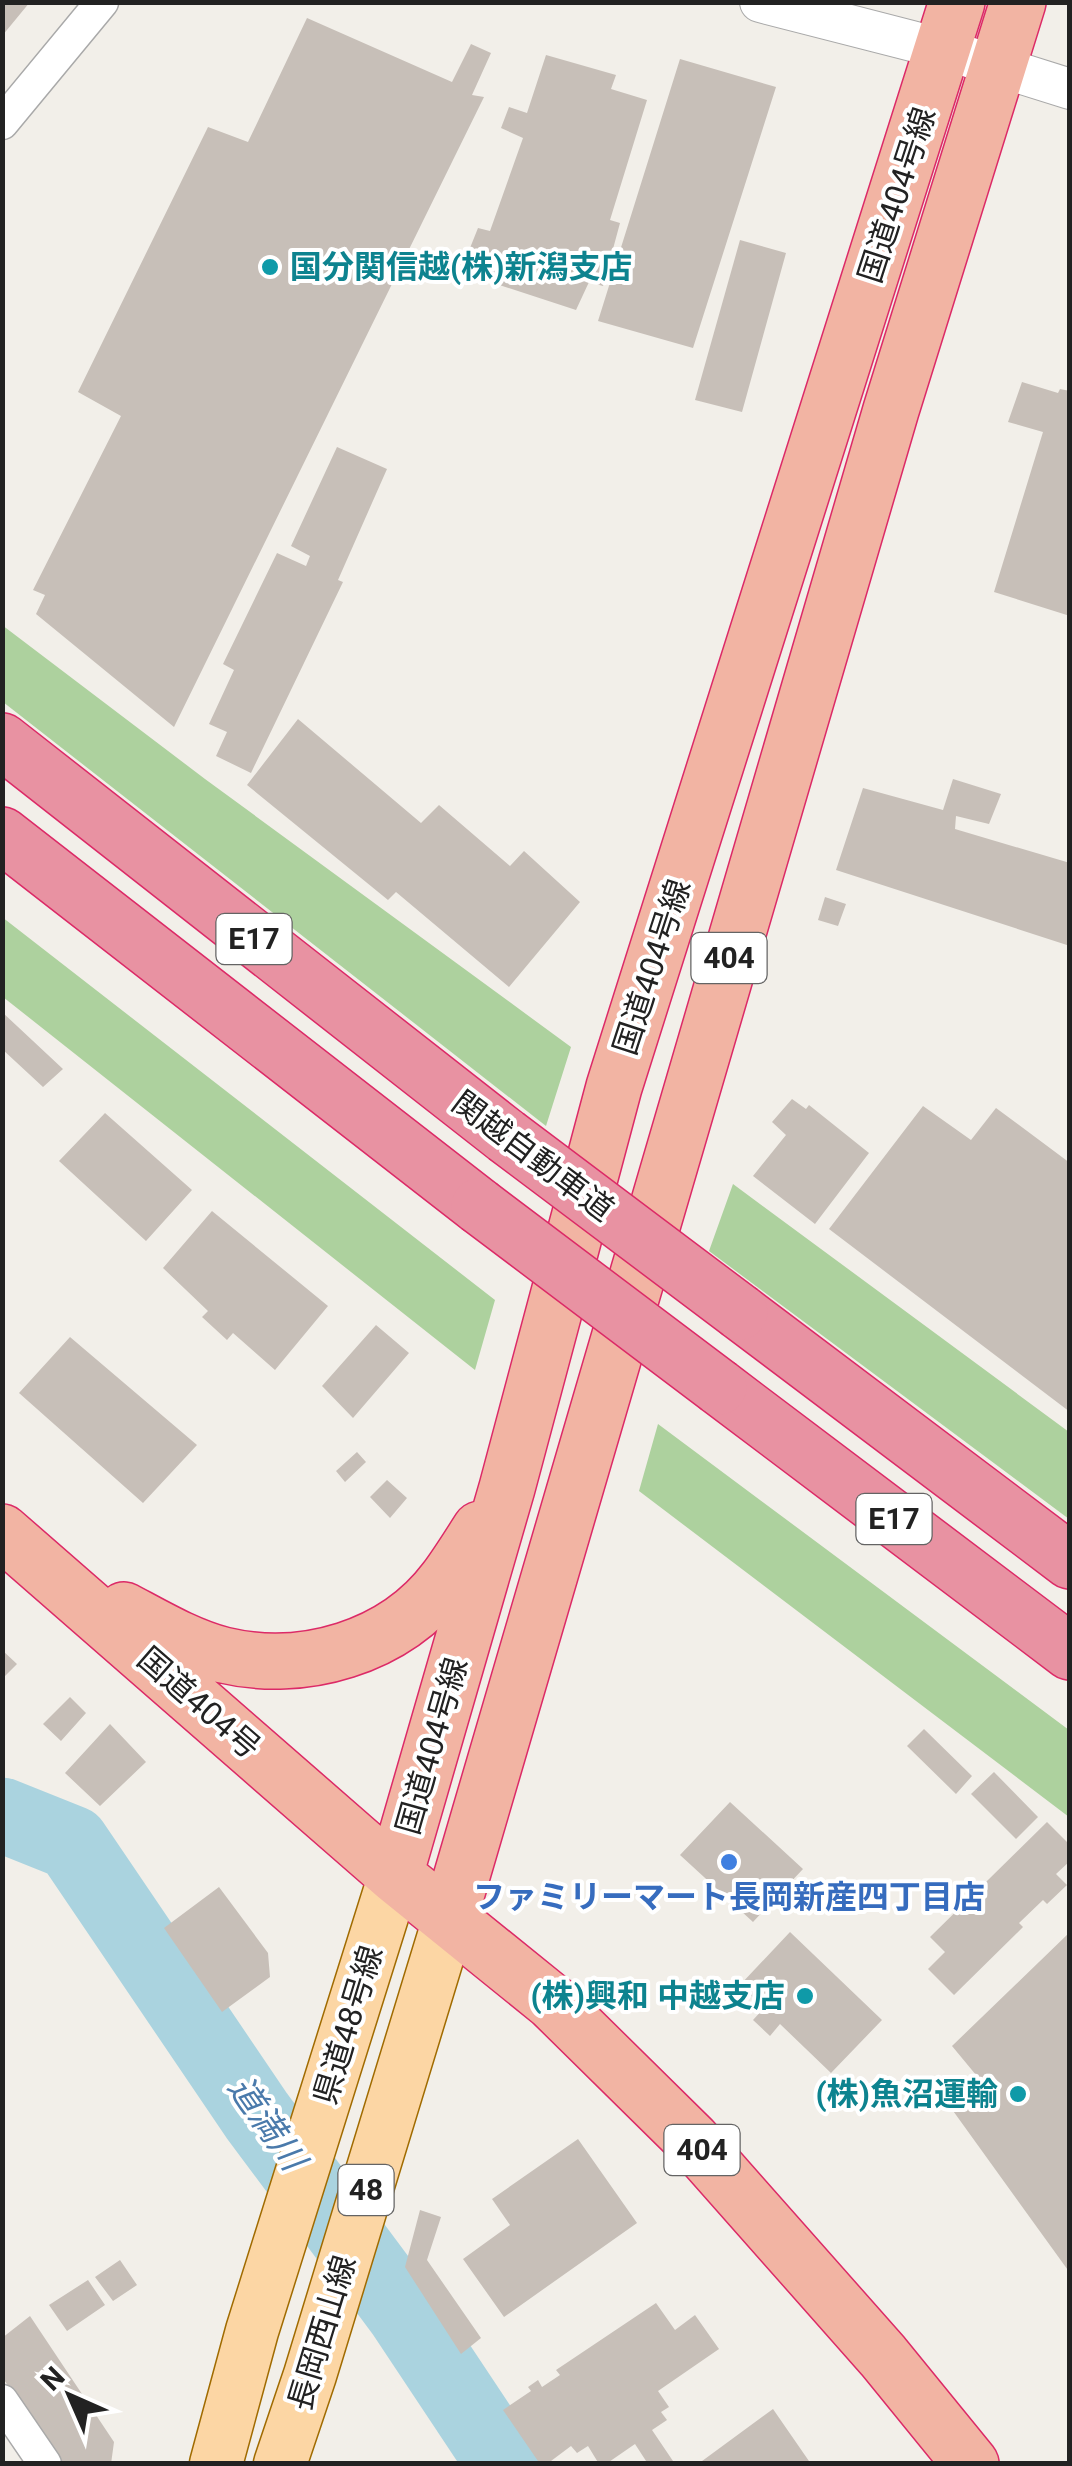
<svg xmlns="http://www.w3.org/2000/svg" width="1072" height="2466" font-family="Roboto,'Noto Sans JP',sans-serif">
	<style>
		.forest { fill: #add19e }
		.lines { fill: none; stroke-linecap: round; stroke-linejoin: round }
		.river { stroke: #aad3df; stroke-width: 75 }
		.building { fill: #c7bfb8 }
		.minor-casing { stroke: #a9a9a9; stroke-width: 35 }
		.tertiary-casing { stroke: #a9a9a9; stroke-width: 42 }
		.primary-casing { stroke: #a06b00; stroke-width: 55 }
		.trunk-casing { stroke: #dc2a67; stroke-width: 58 }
		.motorway-casing { stroke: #dc2a67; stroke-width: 58 }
		.minor { stroke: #fff; stroke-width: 32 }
		.tertiary { stroke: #fff; stroke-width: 40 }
		.primary { stroke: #fcd6a4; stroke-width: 52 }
		.trunk { stroke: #f2b4a3; stroke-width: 55 }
		.motorway { stroke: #e892a2; stroke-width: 55 }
		.motorway-bridge-casing { stroke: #dc2a67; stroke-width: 58; stroke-linecap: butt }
		.motorway-bridge { stroke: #e892a2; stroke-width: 55 }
		.culture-dot { fill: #0f9aa8; stroke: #fff; stroke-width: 4 }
		.shop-dot { fill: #3f7fe0; stroke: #fff; stroke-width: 4 }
		.labels { text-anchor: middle; stroke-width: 8; stroke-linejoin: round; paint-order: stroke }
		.shield { fill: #fff; stroke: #646464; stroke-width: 2.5 }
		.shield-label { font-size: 30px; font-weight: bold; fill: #222 }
		.street-label { font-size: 32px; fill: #222; stroke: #fff }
		.culture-label { font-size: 32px; font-weight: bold; fill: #0d838f; stroke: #fff; text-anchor: end }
		.shop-label { font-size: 32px; font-weight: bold; fill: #366cbe; stroke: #fff }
		.water-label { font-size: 35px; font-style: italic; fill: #4a7aab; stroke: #fff }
	</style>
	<rect width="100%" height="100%" fill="#f2efe9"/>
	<!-- forest -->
	<path class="forest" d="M2,625L205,779L571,1047L546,1126L3,702Z
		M2,917L495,1300L475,1370L3,997Z
		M733,1184L1069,1432V1519L709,1251Z
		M658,1424L1069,1730V1817L639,1491Z"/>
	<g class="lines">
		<!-- river -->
		<path class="river" d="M2,1815L72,1843L257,2116L403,2312L504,2464"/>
	</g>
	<!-- building -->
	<path class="building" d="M2,2H30L2,36Z
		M307,18L452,82L471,44L491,53L472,95L484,97L174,727L36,614L45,595L33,590L121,416L78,392L208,127L248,142Z
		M546,55L616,75L611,89L647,100L610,220L620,223L603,286L589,282L576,310L475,277L483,258L468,253L478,228L490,231L523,138L501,128L509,107L527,113Z
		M680,59L776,87L693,348L598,321Z
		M740,240L786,253L742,412L695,400Z
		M1022,382L1058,393L1060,389L1070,391V616L994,592L1043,432L1008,422Z
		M337,447L387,469L338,580L343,582L251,773L216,756L227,732L209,724L234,670L223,664L277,553L306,566L310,556L291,546Z
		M298,719L421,823L439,805L510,866L524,851L580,902L509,987L396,892L388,900L247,785Z
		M953,779L1001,794L989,824L956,816L955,829L1070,863V946L836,870L863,788L943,810Z
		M825,897L846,904L838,926L818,920Z
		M2,1012L63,1069L43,1087L2,1049Z
		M792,1099L806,1109L809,1105L869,1153L815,1224L753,1176L786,1135L772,1122Z
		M923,1106L971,1140L996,1108L1070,1163V1412L829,1229Z
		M105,1113L192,1190L146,1241L59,1161Z
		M212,1211L328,1306L275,1370L233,1333L227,1340L202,1317L208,1311L163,1268Z
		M376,1325L409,1353L353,1418L322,1386Z
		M70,1337L197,1445L143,1503L19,1393Z
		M357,1452L366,1462L345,1482L336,1471Z
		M387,1480L407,1498L390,1518L370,1497Z
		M2,1650L17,1664L2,1679Z
		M70,1697L86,1713L61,1741L43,1724Z
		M110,1724L146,1762L100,1806L65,1773Z
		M924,1729L972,1776L956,1794L907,1746Z
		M994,1772L1038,1817L1016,1839L971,1794Z
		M730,1802L803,1869L753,1922L680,1855Z
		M1047,1822L1070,1845V1861L1056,1874L1067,1885L1047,1904L1043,1900L1019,1923L1023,1927L954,1995L928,1969L945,1952L930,1937Z
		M219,1887L268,1953L270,1977L222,2012L164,1928Z
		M790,1932L882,2020L831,2073L780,2024L770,2036L753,2020L764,2008L740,1985Z
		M1070,1932V2273L951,2108L981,2081L952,2046Z
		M578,2139L637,2223L504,2317L463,2259L510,2225L492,2199Z
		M420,2210L441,2217L427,2260L481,2338L461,2354L405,2267Z
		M120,2260L137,2285L113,2301L95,2277Z
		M88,2280L105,2305L67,2331L49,2305Z
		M656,2303L675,2330L695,2315L719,2349L658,2391L669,2407L661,2412L667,2420L652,2430L675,2464H648L635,2444L606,2464H599L588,2446L577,2453L571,2446L547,2464H540L503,2410L531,2391L528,2387L538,2380L542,2387L560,2375L556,2370Z
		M30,2316L114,2442L111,2464H62L2,2377V2338Z
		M773,2409L811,2464H698Z"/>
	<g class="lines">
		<!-- minor casing -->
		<g class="minor-casing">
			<path id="minor" d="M2,123L102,2
				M2,2401L45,2464"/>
		</g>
		<!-- tertiary casing -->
		<g class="tertiary-casing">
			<path id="tertiary" d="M760,2L943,49L1070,89"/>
		</g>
		<!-- primary casing -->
		<g class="primary-casing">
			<path id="primary" d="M216,2464L252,2331L395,1875
				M280,2464L310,2375L450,1916"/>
		</g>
		<!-- trunk casing -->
		<g class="trunk-casing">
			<path id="trunk" d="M2,1532L395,1875L552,2002L692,2140L883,2356L971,2464
				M124,1610C156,1627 188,1646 223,1655C303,1674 395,1648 446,1580C458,1564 469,1546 480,1529
				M395,1875L507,1488L614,1087L957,2
				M450,1916L891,410L1018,2"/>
		</g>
		<!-- motorway casing -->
		<g class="motorway-casing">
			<path id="motorway" d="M2,741L506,1136
				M2,835L479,1206
				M740,1312L1070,1561
				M719,1387L1070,1652"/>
		</g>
		<!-- minor -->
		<use href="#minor" class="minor"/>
		<!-- tertiary -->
		<use href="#tertiary" class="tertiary"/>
		<!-- primary -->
		<use href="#primary" class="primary"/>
		<!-- trunk -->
		<use href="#trunk" class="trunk"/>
		<!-- motorway -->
		<use href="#motorway" class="motorway"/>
		<!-- motorway-bridge casing -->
		<g class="motorway-bridge-casing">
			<path id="motorway-bridge" d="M506,1136L740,1312
				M479,1206L719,1387"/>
		</g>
		<!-- motorway-bridge -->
		<use href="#motorway-bridge" class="motorway-bridge"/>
	</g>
	<!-- markers -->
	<g class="culture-dot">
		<circle cx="270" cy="267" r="10"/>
		<circle cx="805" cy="1996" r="10"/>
		<circle cx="1018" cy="2094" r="10"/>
	</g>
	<circle class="shop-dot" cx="729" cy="1862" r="10"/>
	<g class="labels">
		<!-- shield labels -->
		<g class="shield">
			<rect x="216.5" y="914" width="75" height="50" rx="8"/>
			<rect x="691.5" y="933" width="75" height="50" rx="8"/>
			<rect x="856.5" y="1494" width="75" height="50" rx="8"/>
			<rect x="664.5" y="2125" width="75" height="50" rx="8"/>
			<rect x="338.5" y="2165" width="55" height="50" rx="8"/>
		</g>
		<g class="shield-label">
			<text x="254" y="949">E17</text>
			<text x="729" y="968">404</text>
			<text x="894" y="1529">E17</text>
			<text x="702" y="2160">404</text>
			<text x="366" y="2200">48</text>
		</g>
		<!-- street labels -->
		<g class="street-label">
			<text transform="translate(897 195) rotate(-72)" y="11">国道404号線</text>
			<text transform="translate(652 967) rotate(-72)" y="11">国道404号線</text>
			<text transform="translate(533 1156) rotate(37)" y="11">関越自動車道</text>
			<text transform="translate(199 1703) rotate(41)" y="11">国道404号</text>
			<text transform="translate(432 1746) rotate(-74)" y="11">国道404号線</text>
			<text transform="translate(348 2025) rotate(-73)" y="11">県道48号線</text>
			<text transform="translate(322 2333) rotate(-73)" y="11">長岡西山線</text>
		</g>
		<!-- culture labels -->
		<g class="culture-label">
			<text x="290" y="278" text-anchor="start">国分関信越(株)新潟支店</text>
			<text x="785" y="2007">(株)興和 中越支店</text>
			<text x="998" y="2105">(株)魚沼運輸</text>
		</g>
		<!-- shop labels -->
		<g class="shop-label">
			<text x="729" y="1908">ファミリーマート長岡新産四丁目店</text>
		</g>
		<!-- water labels -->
		<g class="water-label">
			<text transform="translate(267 2123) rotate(55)" y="12">道満川</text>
		</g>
	</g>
	<!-- border -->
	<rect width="1072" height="2466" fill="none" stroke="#222222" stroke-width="10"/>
	<!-- north arrow -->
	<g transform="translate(70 2396) rotate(315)" stroke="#ffffff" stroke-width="8" paint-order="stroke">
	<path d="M0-8L18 38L0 25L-18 38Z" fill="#222222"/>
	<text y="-15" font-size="28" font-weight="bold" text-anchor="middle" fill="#222222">N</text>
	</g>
</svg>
